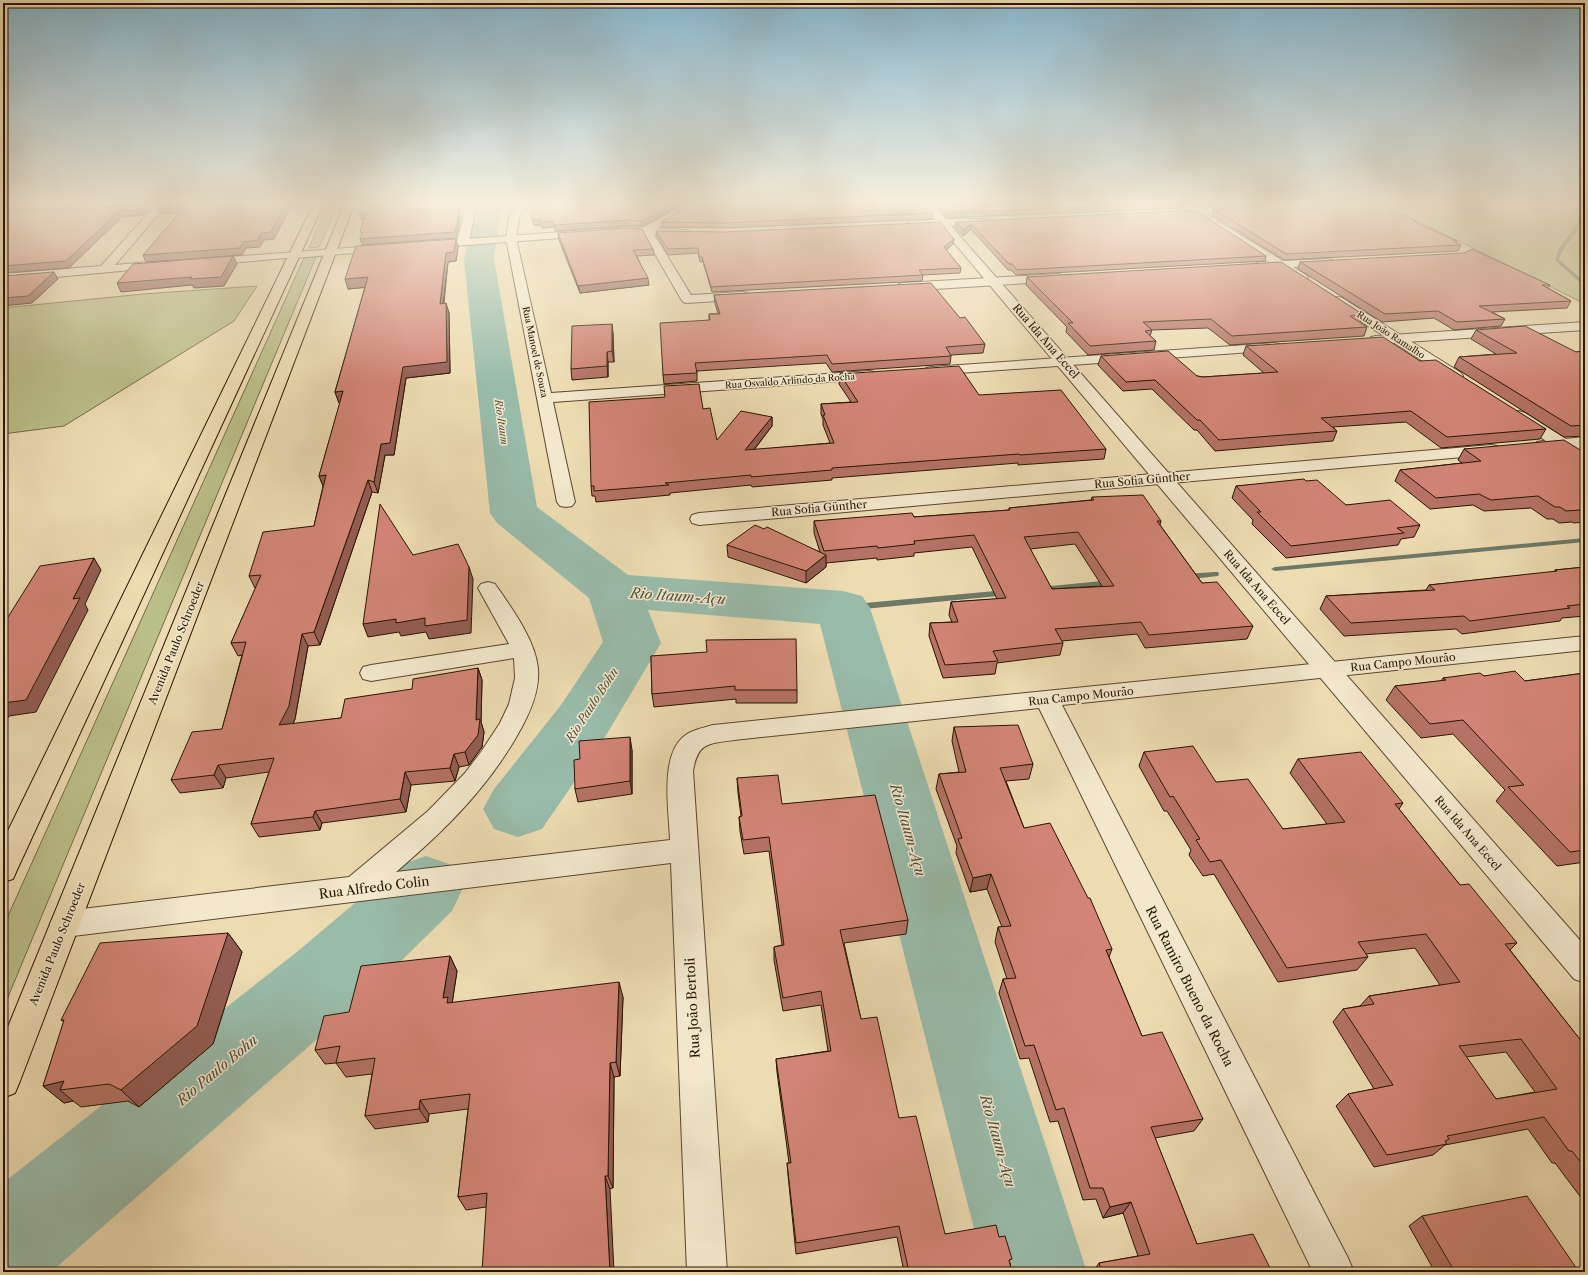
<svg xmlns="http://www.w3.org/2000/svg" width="1588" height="1275" font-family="'Libre Caslon Text',serif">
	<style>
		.green { fill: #bbbf8a; stroke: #726a46 }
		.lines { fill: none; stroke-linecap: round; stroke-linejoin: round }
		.stream { fill: #6c7967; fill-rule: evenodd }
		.river { fill: #9ba; fill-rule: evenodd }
		.minor-casing { stroke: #59462e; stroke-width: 2 }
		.tertiary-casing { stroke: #59462e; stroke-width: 2 }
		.primary-casing { stroke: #281502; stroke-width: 2 }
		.minor { fill: #f3e8cd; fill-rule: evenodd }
		.tertiary { fill: #f3e8cd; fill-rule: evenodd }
		.primary { fill: #eddbb2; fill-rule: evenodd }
		.wall { fill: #b57265; stroke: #281502; fill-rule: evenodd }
		.shaded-wall { fill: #935c53; stroke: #281502 }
		.building { fill: #d28476; stroke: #281502; fill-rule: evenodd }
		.labels { text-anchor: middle; stroke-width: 3; stroke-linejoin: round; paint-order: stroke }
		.far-street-label { font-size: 9px; fill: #281502; stroke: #f3e8cd }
		.far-water-label { font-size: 10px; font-style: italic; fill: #504f3d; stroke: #f3e8cd }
		.street-label { font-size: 11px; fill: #281502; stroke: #f3e8cd }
		.water-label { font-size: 12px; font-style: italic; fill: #504f3d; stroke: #f3e8cd }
		.near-street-label { font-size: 13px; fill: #281502; stroke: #f3e8cd }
		.near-water-label { font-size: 14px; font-style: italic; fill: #504f3d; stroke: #f3e8cd }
	</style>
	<rect width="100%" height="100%" fill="#eddbb2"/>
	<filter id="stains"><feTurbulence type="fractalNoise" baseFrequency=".005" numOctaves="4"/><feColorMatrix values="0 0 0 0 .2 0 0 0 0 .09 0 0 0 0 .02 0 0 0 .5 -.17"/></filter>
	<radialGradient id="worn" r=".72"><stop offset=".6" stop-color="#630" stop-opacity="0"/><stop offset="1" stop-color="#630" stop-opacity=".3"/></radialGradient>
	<!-- green -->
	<path class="green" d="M328,205H338L319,247L309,248Z
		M1383,205H1585V304L1463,243Z
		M309,257H316L3,1009V927L304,258Z
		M257,286L234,321L64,426L3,434V308L143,294Z"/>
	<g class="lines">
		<!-- stream -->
		<path class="stream" d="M1567,205H1572L1583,215C1585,229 1563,243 1559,260L1585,282V287L1555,260L1560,247L1579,221L1580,216Z
			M1585,538V542L1275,571L1271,569L1275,567Z
			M1215,572H1218L1219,574L1218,576L1184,580L1180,577L1184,574Z
			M1112,580L1116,583L1115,585L1041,593L1037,590L1041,587Z
			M1006,590L1009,591L1010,593L1009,595L843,611L839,608L843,605Z"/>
		<!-- river -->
		<path class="river" d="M476,205H502L494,259L537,507L628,575L843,591L862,596L870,608L1087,1272H985L820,624L648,610L661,643L605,737L542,829L518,837L494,829L483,809L494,789L561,705L603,642L589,598L497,523L490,513L464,259Z
			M426,856L452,865L463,888L452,911L356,1005L51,1272H3V1183L298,951L400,865Z"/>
		<!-- minor casing -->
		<g class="minor-casing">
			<path id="minor" d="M18,205H30L7,225L3,226V218Z
				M127,205H178L173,208L163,209L115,265L159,261L163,263L165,265L163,267L3,282V274L101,266L151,210L117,212L112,209L113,207Z
				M466,205H476L469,242L463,245L457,242Z
				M517,205H527L519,218L516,238L551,393L869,371L874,372L876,375L874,378L869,379L553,402L575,502L572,506L566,507L560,506L557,502L506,238L509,218Z
				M686,205H699L652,231L691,295L743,292L747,293L749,296L747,299L687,303L683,302L681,299L641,230L642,228Z
				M1182,205H1194L1198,208L1243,206L1248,209L1243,212L1196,214Z
				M295,252L299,253L301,255L299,257L206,265L202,264L200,262L202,260L206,259Z
				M1328,259L1332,260L1334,262L1332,264L1259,270L1255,268L1253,266L1255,264L1259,262Z
				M1057,274L1061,275L1063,278L1061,281L903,291L899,290L897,287L899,284L903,283Z
				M1585,322V330L1376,344L1371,343L1369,340L1371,337L1376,336Z
				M1274,343L1279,344L1281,347L1279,350L931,375L926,374L924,371L926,368L931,367Z
				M1585,437V447L1543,451L1537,450L1535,446L1537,442L1543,441Z
				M1491,445L1497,446L1499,450L1497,454L699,525L692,523L690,519L692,515L699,513Z
				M488,582L495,584C511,607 536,641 538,669C540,692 529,715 518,734C487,789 444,831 396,872L670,840C669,811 660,759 682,738C690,730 703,728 713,725L1585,636V650L1062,705L1348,1258L1354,1272H1313L1039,708L734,740C708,744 698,742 693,771L727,1272H687L671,863L65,937L54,933L50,924L54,915L65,911L349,877L428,811L465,773L481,752L500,723L509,704L515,678L514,658L371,681L363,679L360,673L363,667L371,665L509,644L478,588L481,584Z"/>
		</g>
		<!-- tertiary casing -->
		<g class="tertiary-casing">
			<path id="tertiary" d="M923,205H934L946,219H990L991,221L986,224L951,226L1585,946V983L1574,979L940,226H907L906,224L911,221L935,220Z
				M1196,208L1306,275L1308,278L1306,281H1298L1194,214L1166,215L1161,212L1166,209Z
				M628,227L687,230L692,233L687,236L628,233L428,248L422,245L428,242Z
				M385,245L391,248L389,250L295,258L291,257L289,255L291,253L295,252Z
				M1338,297L1342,298L1461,373L1463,376L1461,379L1456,380L1451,379L1334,304L1332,301L1334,298Z
				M1519,411L1525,413L1585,451V464L1579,463L1513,419L1511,416L1513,413Z"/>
		</g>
		<!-- primary casing -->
		<g class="primary-casing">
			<path id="primary" d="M313,205H323L17,870L13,879L3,882V841Z
				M344,205H354L20,1081L15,1093L3,1098V1039Z"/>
		</g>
		<!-- minor -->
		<use href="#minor" class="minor"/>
		<!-- tertiary -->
		<use href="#tertiary" class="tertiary"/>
		<!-- primary -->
		<use href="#primary" class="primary"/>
	</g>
	<!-- wall -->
	<path class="wall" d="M531,205H683L642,226H628L555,231L554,227L542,228L541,225H534Z
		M936,205H1185L1184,208L947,218Z
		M1197,205H1219L1198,206Z
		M1213,209L1417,221V223L1457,241L1456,243L1461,245L1458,251L1284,260L1212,215Z
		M933,213L932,219L725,228L662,227L661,222Z
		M956,222L1266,256L1265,261L1016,275L1011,270H1008L971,229L963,236L955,227Z
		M656,231L954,239L953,244L946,250L961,268L960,273L923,275L922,281L712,292L703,262H700L698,253L668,255L657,236Z
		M558,233L653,249L654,255L637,256L649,285L580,293L559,240Z
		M458,247L456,261L448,262L444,303L449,313L450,373L406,378L394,455H385L378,493L372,492L320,645L308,646L295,719L293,724L341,718L412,689L478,668L482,680L481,722L484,732L482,747L469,765L459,767L455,781L411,785L406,812L322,823L320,830L259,837L251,824L269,772L226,778L223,788L180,793L171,780L222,729L242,655L238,656L231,643L256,588H255L249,576L314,526L323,486L319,476L340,403H339L335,392L365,287L348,289Z
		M1300,262L1550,285L1548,288L1571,301L1567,308L1492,312L1505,319L1501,326L1454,330L1434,318L1382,322L1298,269Z
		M1027,277L1364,315L1360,323L1367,327L1364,336L1230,345L1208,328L1152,330L1150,336L1156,341L1154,350L1088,355L1066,332L1067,327L1026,285Z
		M714,295L960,318L985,344L983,353L951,355V356L950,364L832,372L826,363L697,371V381L664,384L663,375L709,320V314H718L715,303Z
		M612,324L613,334L614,362H608V377L572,380L571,369Z
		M1476,330L1576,352L1585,351V436L1564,437L1454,367L1459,357L1496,354L1471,339Z
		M1246,346L1420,361L1546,429L1540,439L1441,448L1406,422L1333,427L1337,431L1333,441L1215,451L1197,430H1194L1152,389L1123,391L1098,365L1101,356L1197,376L1203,377L1264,373L1243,355Z
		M840,374L979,395L1106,449L1104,459L1018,465V463L832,478V480L752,487L751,485L670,493V495L596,502L595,496H592L591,486L703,409L717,440L772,417V426L754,450L830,443L823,425V419L821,414V404L851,402L839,384Z
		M1585,445V451L1583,449Z
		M1464,449L1585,453V522L1574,523L1572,522L1559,523L1553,519H1547L1531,508L1484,511L1473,505L1430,509L1395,481L1400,470L1462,463L1458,460Z
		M1306,481L1346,505L1420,525L1414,537L1401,539L1398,545L1286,558L1252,524L1253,520L1232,498L1236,486Z
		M1092,497L1161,521L1160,525L1202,583L1253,626L1247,639L1145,648L1137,634L1062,641L1063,643L1060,655L997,663L995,674L943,678L929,636L930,623L952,622L949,615L951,602L997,599L972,547L914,553V556L877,560V558L826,563V567L806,583L728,557L727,545L764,529L820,552L814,533V521L914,517L1009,510V508L1091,500ZM1075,544L1102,586L1052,589L1030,549Z
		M1585,567V616L1562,618L1560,621L1462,634L1456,629L1344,636L1320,609L1326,596L1426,590L1429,585L1554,572L1555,570Z
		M651,656L797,690V703H736V699L654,707L652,694Z
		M1585,673V862L1557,866L1496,801L1505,790L1453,734L1421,738L1386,700L1395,686L1441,681L1443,678L1484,676L1525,681Z
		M954,727L1033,764L1029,779L1006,781L1024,828L1112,949L1109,957L1142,1036L1203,1119L1194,1131L1155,1138L1197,1244L1272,1272H1093L1099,1263L1138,1256L1123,1213L1103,1218L1096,1199L1083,1200L1058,1121L1050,1122L1029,1058L1020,1059L999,993L1003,979H1007L995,942L998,927H1002L987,889L970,892L956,853L957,846L936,789L939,774L959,772L952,741Z
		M632,750V794L578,802L575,789L580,759Z
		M1144,752L1216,782L1283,829L1327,824L1290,773L1298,759L1403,803L1399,809L1460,885L1517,943L1510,950L1582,1042L1585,1041V1203L1555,1163H1552L1528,1129L1445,1145L1433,1155L1374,1167L1336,1106L1348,1094L1374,1089L1333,1022L1343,1009L1360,1006L1369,996L1440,985L1415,948L1366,954L1368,957L1357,970L1278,982L1214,874L1203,876L1189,855L1191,850L1167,811H1164L1139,766ZM1506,1052L1535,1092L1496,1099L1466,1057Z
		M737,778L782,804L908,920L906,934L844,943L861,1019L899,1118L945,1234L999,1237L1010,1263L1012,1272H904L897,1237L796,1254L788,1175L787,1163H789L777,1072L776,1059L828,1051L821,1005L783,1011L774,960V947L782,945L769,851L744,854L740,831L739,817L741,816L738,793Z
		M228,933L242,952L213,1044L139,1107L128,1101L81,1107L73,1101L64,1103L43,1086L64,1022L61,1020Z
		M450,956L457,971L452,1003L623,997L620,1076L614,1077L613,1188L466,1210L458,1197L468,1109L429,1114L428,1122L375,1129L365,1116L372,1074L346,1077L336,1063L325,1064L315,1050L349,1012Z
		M1422,1216L1579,1272H1435L1409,1226Z"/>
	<!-- shaded-wall -->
	<path class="shaded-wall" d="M17,205H101L8,212L6,215L3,211V208L5,206Z
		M146,205L148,211L144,215L122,217L69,268L3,273V266L119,211Z
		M286,205H292L274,239L264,240L260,247L246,248L242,255L146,262L143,255L243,242L261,233Z
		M459,205H461L459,226L456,238L362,245L360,239Z
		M671,205H683L642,226L641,221Z
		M185,206L188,213L160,214L158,208Z
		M366,212L368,219H361L359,213Z
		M540,219L553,221L554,227L542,228L541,225H534L532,220Z
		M627,220L628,226L555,231L554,225Z
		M971,224V229L963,236V230Z
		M456,239L458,247L456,261L448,262L442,313L440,304L446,253Z
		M954,239L953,244L944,252V247Z
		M233,256L237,264L224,286L194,288L192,285L121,292L117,283Z
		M54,272L58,279L32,303L3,306V298Z
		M368,277L371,287L348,289L345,279Z
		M648,278L649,285L580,293L578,286Z
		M446,303L449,313L450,373L406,378L394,455H385L378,493L374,482L381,444L403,367Z
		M612,324L613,334L614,362L612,351Z
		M607,352L608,362V377L607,366Z
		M343,391L347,402L339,403L335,392Z
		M772,417V426L746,460L745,450Z
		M326,475L324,488L319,476Z
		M368,480L372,492L320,645L314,632Z
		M826,555V567L806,583V571Z
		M94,558L101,570L85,604L88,610L36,712L9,716L3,726V703L73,599Z
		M469,567L473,579L471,633L429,639L426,632L401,636L399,632L368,637L363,624Z
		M302,634L308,646L295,719L286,738L279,725Z
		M478,668L482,680L481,722L484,732L482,747L469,765L465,752L476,720Z
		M630,737L632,750V794L630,781Z
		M454,754L459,767L455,781L450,768Z
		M218,765L226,778L223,788L214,775Z
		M405,772L411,785L406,812L400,799Z
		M315,811L322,823L320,830L313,817Z
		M991,874L987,889L970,892L973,878Z
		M228,933L242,952L213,1044L139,1107L121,1090Z
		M450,956L457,971L451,1011L443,998Z
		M619,982L623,997L620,1076L616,1062Z
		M610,1063L614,1077L613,1188L608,1176Z
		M64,1081L60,1090L73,1101L64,1103L43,1086Z
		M420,1100L429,1114L428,1122L419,1109Z
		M605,1176L610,1189L614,1272H610Z
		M1131,1202L1123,1213L1103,1218L1110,1207Z"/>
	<!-- building -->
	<path class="building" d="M3,205H17L5,206L3,208Z
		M135,205H145L141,209L119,211L66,261L3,266V211V212L9,214Z
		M160,205H286L271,232L261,233L258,240L243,242L240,248L143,255L185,206L158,208Z
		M362,205H459L458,219L455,232L360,239L362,232H360L366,212L359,213Z
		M531,205H671L641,221L627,220L554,225L553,221L541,222L540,219L532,220Z
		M690,205H926L933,213L725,223L661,222Z
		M941,205H1125L947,213Z
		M1290,205H1382L1417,221H1413L1457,241H1453L1461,245L1286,254L1213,209Z
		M1195,210L1266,256L1017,270L1012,264H1009L971,224L963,230L956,222Z
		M940,222L954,239L944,247L961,268L919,270L923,275L711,287L702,257H699L698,248L668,249L656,231L725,232Z
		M627,228L642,229L653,249L633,250L648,278L578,286L558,233Z
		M456,239L454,252L446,253L440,304L446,303L447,362L403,367L390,443L381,444L374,482L368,480L314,632L302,634L289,706L279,725L341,718L345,699L412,689L413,679L478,668L476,720L480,719L478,735L465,752L454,754L450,768L405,772L400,799L315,811L313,817L251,824L274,758L218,765L214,775L171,780L192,732L222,729L246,642L231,643L261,575L249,576L263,532L314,526L326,475L319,476L343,391L335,392L368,277L345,279L356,246Z
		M1472,249L1550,285H1542L1571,301L1479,306L1505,319L1457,322L1438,311L1385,314L1300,262L1464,253Z
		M233,256L221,277L190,279L192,277L117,283L133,264Z
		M1281,262L1364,315L1350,316L1367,327L1232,336L1211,319L1143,322L1152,330L1145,331L1156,341L1090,346L1068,323H1073L1027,277Z
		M54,272L28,296L3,298V276Z
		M931,283L960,318L965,317L985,344L946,347L951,356L832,364L827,355L695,363L697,373L663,375L660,323L710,320L709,314H720L714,295Z
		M612,324V351L607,352V366L571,369L572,326Z
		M1525,326L1576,352L1585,351V425L1571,426L1459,357L1517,353L1476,330Z
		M1383,337L1420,361L1436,360L1546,429L1447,437L1411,411L1321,418L1337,431L1219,440L1200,420H1197L1155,380L1126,382L1101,356L1168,351L1197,376L1203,377L1278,372L1246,346Z
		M959,366L979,395L1061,390L1106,449L1020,455L1019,454L832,468V470L751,477V475L665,483L669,485L594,491V486H591L589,402L665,397L664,386L699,384L703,409L710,408L717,440L741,411L772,417L745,450L834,443L823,415H825L821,404L858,402L840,374Z
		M1564,440L1585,453V511L1582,512L1580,510L1566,511L1560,507H1555L1538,496L1491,500L1479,494L1436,498L1400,470L1481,461L1464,449Z
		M1304,479L1306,481L1317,480L1346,505L1390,500L1420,525L1397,528L1404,533L1291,546L1257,512H1261L1236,486Z
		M1143,495L1161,521H1157L1202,583L1217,582L1253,626L1149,635L1141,622L1055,629L1063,643L993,651L998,661L945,665L930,623L958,622L951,602L1006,598L974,535L914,541L915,544L878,548L877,546L824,551L814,521L912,513L914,517L1010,510L1009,508L1094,500L1092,497ZM1078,532L1114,586L1052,589L1024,537Z
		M380,504L413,555L458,544L469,567L467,620L425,626V618L396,623V619L363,624Z
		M755,525L764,529L767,527L826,555L806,571L727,545Z
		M94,558L73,599L80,598L26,700L3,703V625L40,566Z
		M1585,567V604L1567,606L1570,608L1470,621L1464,616L1351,623L1326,596L1435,590L1429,585L1557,571L1555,570Z
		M796,639L797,690H735V686L652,694L651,656L707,652L706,640Z
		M1515,671L1525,681L1585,673V850L1570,852L1508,787L1524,785L1463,720L1430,724L1395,686L1446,680L1443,678L1480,673L1484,676Z
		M1018,725L1033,764L1000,768L1024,828L1050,823L1088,898H1090L1112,949L1106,950L1142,1036L1162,1032L1203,1119L1151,1127L1197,1244L1253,1234L1272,1272H1102L1099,1263L1150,1254L1131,1202L1110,1207L1103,1188H1090L1064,1108L1056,1110L1034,1045L1025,1046L1003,979L1016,978L998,927L1011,926L991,874L973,878L958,839L962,838L939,774L966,772L954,727Z
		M630,737V781L575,789L574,760L580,759L579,741Z
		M1193,746L1216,782L1248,779L1283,829L1345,822L1298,759L1361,752L1403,803L1395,804L1460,885L1469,884L1517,943L1505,944L1582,1042L1585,1041V1168L1572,1151H1569L1544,1117L1447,1136L1449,1139L1445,1141L1447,1144L1387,1155L1348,1094L1393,1085L1343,1009L1374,1004L1369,996L1460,982L1426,934L1358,942L1368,957L1287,968L1221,860L1210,862L1196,840L1200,839L1173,796L1170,797L1144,752ZM1521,1039L1557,1089L1496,1099L1459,1046Z
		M778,775L782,804L875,795L908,920L840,930L861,1019L877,1017L899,1118L916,1116L945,1234L996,1225L999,1237L1005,1236L1012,1259L1009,1260L1012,1272H909L899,1226L796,1243L787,1163H791L776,1059L831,1051L821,991L783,998L774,947L784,945L769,837L743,840L739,817L742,816L737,778Z
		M228,933L197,1026L121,1090L109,1084L60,1090L64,1081L43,1086L64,1020H61L100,943Z
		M450,956L443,998L448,997L447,1003L619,982L616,1062L610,1063L608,1176H605L610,1272H482L487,1193L458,1197L470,1094L420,1100L419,1109L365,1116L375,1058L336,1063L340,1046L315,1050L324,1016L349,1012L361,966Z
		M1527,1196L1579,1272H1455L1422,1216Z"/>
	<!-- sky -->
	<linearGradient id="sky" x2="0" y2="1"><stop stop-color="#88b7cf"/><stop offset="0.53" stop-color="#f7efdc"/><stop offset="1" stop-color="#f7efdc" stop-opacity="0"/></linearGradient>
	<rect width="1588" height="384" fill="url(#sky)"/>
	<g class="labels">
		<!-- far-street labels -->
		<g class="far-street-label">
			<text transform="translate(1391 335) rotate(33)" y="3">Rua João Ramalho</text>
			<text transform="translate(535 352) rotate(78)" y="3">Rua Manoel de Souza</text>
			<text transform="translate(790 381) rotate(-4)" y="3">Rua Osvaldo Arlindo da Rocha</text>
		</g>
		<!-- far-water labels -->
		<g class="far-water-label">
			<text transform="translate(502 422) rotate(82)" y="4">Rio Itaum</text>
		</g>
		<!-- street labels -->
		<g class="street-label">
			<text transform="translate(1046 341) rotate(49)" y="4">Rua Ida Ana Eccel</text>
			<text transform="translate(1142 480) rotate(-5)" y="4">Rua Sofia Günther</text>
			<text transform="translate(819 508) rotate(-5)" y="4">Rua Sofia Günther</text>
			<text transform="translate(1257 587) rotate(49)" y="4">Rua Ida Ana Eccel</text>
			<text transform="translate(176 643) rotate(-68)" y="4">Avenida Paulo Schroeder</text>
			<text transform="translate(1403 662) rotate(-6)" y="4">Rua Campo Mourão</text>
			<text transform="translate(1081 696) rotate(-6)" y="4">Rua Campo Mourão</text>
			<text transform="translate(1468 833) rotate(49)" y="4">Rua Ida Ana Eccel</text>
			<text transform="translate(57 944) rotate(-68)" y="4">Avenida Paulo Schroeder</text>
		</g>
		<!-- water labels -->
		<g class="water-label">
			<text transform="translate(592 705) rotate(-57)" y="4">Rio Paulo Bohn</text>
		</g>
		<!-- near-street labels -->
		<g class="near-street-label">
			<text transform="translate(374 887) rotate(-7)" y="5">Rua Alfredo Colin</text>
			<text transform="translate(1190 986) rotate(63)" y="5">Rua Ramiro Bueno da Rocha</text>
			<text transform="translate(692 1008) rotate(-93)" y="5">Rua João Bertoli</text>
		</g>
		<!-- near-water labels -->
		<g class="near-water-label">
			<text transform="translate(678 596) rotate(4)" y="5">Rio Itaum-Açu</text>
			<text transform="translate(908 830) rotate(74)" y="5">Rio Itaum-Açu</text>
			<text transform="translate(217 1070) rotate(-40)" y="5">Rio Paulo Bohn</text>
			<text transform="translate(998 1141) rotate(74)" y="5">Rio Itaum-Açu</text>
		</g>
	</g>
	<!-- margin -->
	<rect width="1588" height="1275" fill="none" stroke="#eddbb2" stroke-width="16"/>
	<rect x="4" y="4" width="1580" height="1267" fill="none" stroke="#281502" stroke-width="2"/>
	<rect x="8" y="8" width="1572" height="1259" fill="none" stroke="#281502"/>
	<rect width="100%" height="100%" filter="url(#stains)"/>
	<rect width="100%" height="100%" fill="url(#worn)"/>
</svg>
